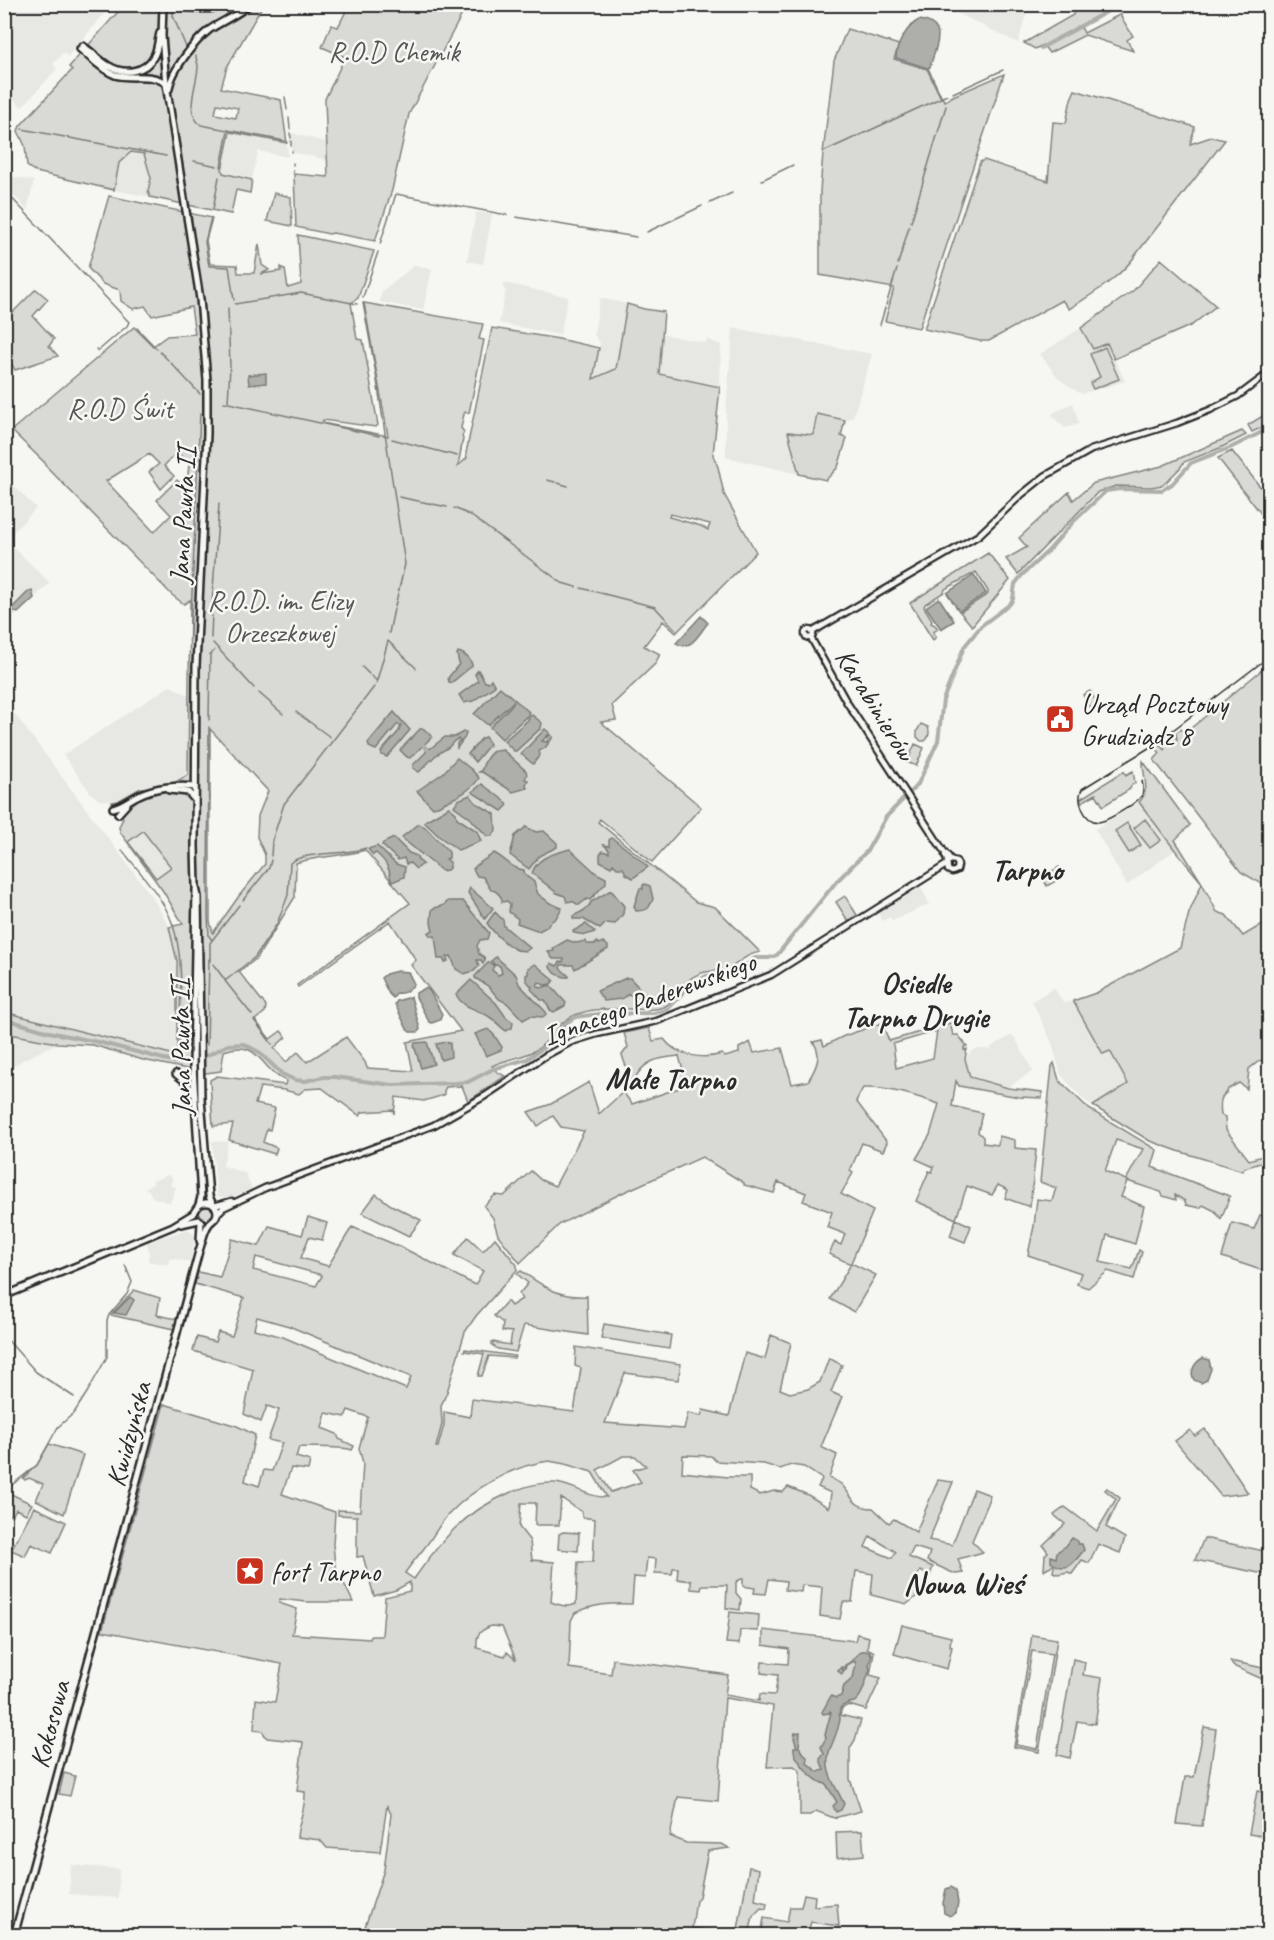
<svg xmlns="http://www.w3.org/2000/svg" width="1274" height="1940" font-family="Caveat,sans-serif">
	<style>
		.built { fill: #e7e7e3 }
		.green { fill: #d9d9d5; stroke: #828280; stroke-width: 1.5; fill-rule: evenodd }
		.water { fill: #aeaeab; stroke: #7a7a78; stroke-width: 1.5 }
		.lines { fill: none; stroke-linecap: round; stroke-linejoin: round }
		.stream { stroke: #7a7a78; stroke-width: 1.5 }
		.canal { stroke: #aeaeab; stroke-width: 4 }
		.secondary-casing { stroke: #2b2b2b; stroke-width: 9 }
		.primary-casing { stroke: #2b2b2b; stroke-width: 10 }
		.secondary { stroke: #f6f6f2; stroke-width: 4.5 }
		.primary { stroke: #f6f6f2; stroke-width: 5 }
		.tram { stroke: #2b2b2b; stroke-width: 1.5 }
		.labels { text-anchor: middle; stroke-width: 5; stroke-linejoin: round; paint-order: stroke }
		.park-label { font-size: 28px; fill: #565656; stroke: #f6f6f2 }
		.street-label { font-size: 28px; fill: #2b2b2b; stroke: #f6f6f2 }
		.poi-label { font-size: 28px; fill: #2b2b2b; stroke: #f6f6f2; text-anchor: start }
		.neighbourhood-label { font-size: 30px; font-weight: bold; fill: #2b2b2b; stroke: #f6f6f2 }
		.quarter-label { font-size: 32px; font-weight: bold; fill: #2b2b2b; stroke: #f6f6f2 }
	</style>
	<rect width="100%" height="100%" fill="#f6f6f2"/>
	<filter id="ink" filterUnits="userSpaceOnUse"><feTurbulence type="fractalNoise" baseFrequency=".0167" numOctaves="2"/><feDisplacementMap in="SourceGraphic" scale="12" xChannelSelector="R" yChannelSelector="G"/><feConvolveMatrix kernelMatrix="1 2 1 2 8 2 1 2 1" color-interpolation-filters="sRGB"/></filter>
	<g filter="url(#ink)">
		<!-- built -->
		<path class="built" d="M5,4H112V5L68,56L63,53L53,64L57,69L22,107L12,98L5,105Z
			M941,5H1029L1018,43Z
			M230,132L287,143L288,157L258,151L252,180L223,174L222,170Z
			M291,133L326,142L327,160L292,152Z
			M131,152L144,154L151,179L148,191L150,197L114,190L119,163Z
			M5,175L34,181L27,210L5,185Z
			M476,212L492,214L483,264L467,261Z
			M415,265L432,269L423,310L380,302L382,291Z
			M504,283L568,297L560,335L499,323L506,290L503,289Z
			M600,298L627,304L616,369L592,379L600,342L597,340L594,333Z
			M733,328L872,354L853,417L845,420L817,414L813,435L788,432L799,474L726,457V410Z
			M1081,328L1093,349L1107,343L1125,381L1081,394L1059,379L1040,354Z
			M662,334L706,343L707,339L721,345L720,387L659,374Z
			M1073,403L1079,424L1065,428L1052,416L1053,413Z
			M5,477L36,508L8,538L9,543L50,583L5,625Z
			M170,686L188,695V775L174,783L155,785L139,789L118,801L99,800L91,793L63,755Z
			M5,701L153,898L174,935L178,998L177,1055L5,1012Z
			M1139,802L1175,850L1127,885L1095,829Z
			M143,831L171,867L156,878L128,842Z
			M921,887L929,904L892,921L890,917L882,921L878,913Z
			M1054,988L1064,1003L1073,1001L1103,1054L1110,1051L1128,1084L1093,1106L1083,1099L1061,1075L1052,1043L1032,1001Z
			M5,1033L57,1043L21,1061L5,1072Z
			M1010,1036H1014L1033,1071L1008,1087L970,1076L966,1059L970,1053L976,1049H988L992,1051L991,1047Z
			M212,1141L228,1142L223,1166L245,1173L252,1189L229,1198L217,1196Z
			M168,1175L173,1178L170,1185L176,1187L170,1203L152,1197L148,1189L146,1190L145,1188L153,1184L152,1181Z
			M188,1229L195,1236L190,1262L170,1258L168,1265L148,1261L149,1253L147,1242Z
			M71,1865L119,1869L118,1898L69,1894Z"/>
		<!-- green -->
		<path class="green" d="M124,5H263L227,67L221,88L281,100L287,143L230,132L222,170L223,173L252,180L250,193L236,190L231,214L150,197L148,191L151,178L144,154L131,152L119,163L114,190L36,172L27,166L25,146L18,131L20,126L72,70L69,67ZM217,104L238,108L236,118L215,114Z
			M340,5H467L409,114L392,190L375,241L333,233L329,234L296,227L294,174L328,177L325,99L345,57L322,47L331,25L338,27L346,11L338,7Z
			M1076,5H1117L1055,39L1081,27L1084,33L1121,14V17L1133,36L1127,40L1133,51L1085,35L1049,53L1043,45L1035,49L1024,43L1073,15Z
			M847,29L899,45L894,59L927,69L940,96L945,101L953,96L1004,74L919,328L885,321L894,288L820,275V191L823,153L834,61Z
			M1075,90L1195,127L1190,144L1211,137L1225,140L1137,253C1122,277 1092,294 1069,309L1062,300L989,341H980L924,329L980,162L984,160L1048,181L1053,122L1066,123L1071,99Z
			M274,193L291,197L292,226L267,221Z
			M109,196L212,218L206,240L210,264L237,265L238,273H254L259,244L262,265L269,270L261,274L281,271V267L285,270L288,288L301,284L298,235L374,251L358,298L351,303L357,339L363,340L378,425L376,427L323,420L322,423L388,436L364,303L483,324L479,339L484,340L469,413L465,412L464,414L461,428L464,432L462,436L463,439L458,466L467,458L466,453L492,328L559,339L599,348L593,379L616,369L627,304L644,309L664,312L659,374L720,387L713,455L718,467L724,494L756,552L676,633L663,621L644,646L660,654L655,664L612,705L616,720L601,722L701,807L652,862L600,819L598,822L696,902L715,907L760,952C748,954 742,960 732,967C720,975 705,966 689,980C680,988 675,1002 664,1007C654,1011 642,1009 632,1009C615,1009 597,1008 581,1013C556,1020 555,1038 536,1050C522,1058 506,1059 492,1066L497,1072L505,1076L468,1101L462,1086L446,1087L444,1091V1095L424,1101L396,1097L394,1114L393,1110L362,1112L360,1116L322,1088L305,1089L299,1094L284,1090L260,1087L255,1104L275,1108L270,1130L267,1129L263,1142L277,1148L275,1154L229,1140L233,1124L213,1126L210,1083V1080L217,1076L285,1085L286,1081C260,1070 260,1038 224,1051L221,1071L206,1073L143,1060L93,1045L57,1043L5,1033L4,1012L179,1056L177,1055V961L169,927L183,924L163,891L120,832L119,827L123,818L112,802L118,801L139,789L155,785L174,783L188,775L190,600L184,604L172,595L46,466L45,463L13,432V429L134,327L153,346L167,336L195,334L191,307L152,316L145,306L133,309L121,301L120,290L103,284L88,268ZM177,452L189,464L187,484L184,487L177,480L157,500L171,515L154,532L106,481L149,454L159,464L149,472L161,489L174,476L164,466ZM670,514L710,524L708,530L701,526L669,517ZM210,729L268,791L258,816L257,837L265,855V864L239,896L213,933L210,922ZM143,831L171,867L156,878L128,842ZM365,850L410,903L297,985L298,987L390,921L416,960L411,965L461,1031L407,1042L413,1071L367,1068L365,1062L346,1037L307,1062L298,1052L286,1062L274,1048L286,1037L281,1031L270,1039L255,1020L265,1012L266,1006L239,972L257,958L295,897L296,863C319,855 343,857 365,850Z
			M1161,259L1216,306L1192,325L1114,359L1107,343L1093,349L1081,328L1134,290Z
			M36,289L48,299L33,316L54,339L49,346L58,356L15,370L5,352V320Z
			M1105,347L1119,379L1093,389L1090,383L1100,377L1090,354Z
			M1269,412V424L1252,432L1248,425Z
			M817,414L845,420L841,436L847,438L838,467L826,480L799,474L788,432L813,435Z
			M1242,431L1246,435L1220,448L1184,462L1180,468L1163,485L1151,487L1116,486L1098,492L1018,574L1006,559L1027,547L1019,538L1069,492L1073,500L1094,483L1162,466Z
			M1232,451L1269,498V524L1218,458Z
			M988,553L1010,580L972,626L960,612L988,594V591L976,572L945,589L944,592L925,604L924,607L932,620L931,623L935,625L938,629L933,632L936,637L933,640L910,603Z
			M1269,664V888L1241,872L1154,760L1160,753L1156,748L1160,745L1165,750L1162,744L1170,738L1173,743L1175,741L1172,736L1175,734L1177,740L1176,733L1181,729L1185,733Z
			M1090,691L1099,706L1092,710L1083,695Z
			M921,724L928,727C930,732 929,738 925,741H921L917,737V731Z
			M915,744L924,748L916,766L907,762Z
			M1143,761L1190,825L1175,840L1202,883L1217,912L1226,915L1243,936L1266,922L1269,926V1058L1259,1061L1249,1069L1247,1089L1239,1083L1228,1089L1227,1092C1219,1097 1220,1106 1221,1115L1225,1117L1226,1130L1249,1160L1269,1154L1260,1163L1244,1168L1243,1171L1178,1151L1150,1141L1093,1106L1128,1084L1110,1051L1103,1054L1073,1001L1096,993L1180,948L1189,913L1202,883L1175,850L1139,802C1152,790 1142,775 1143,761Z
			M1124,771L1126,775L1133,771L1135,783L1131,786L1130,789L1103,806L1096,794L1082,802L1080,799Z
			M1145,819L1161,840L1150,848L1134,828Z
			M1127,823L1141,845L1129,853L1115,831Z
			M1059,867L1064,876L1047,886L1042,877Z
			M845,896L857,915L848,921L836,902Z
			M882,1023L889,1041L950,1023L953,1035H958L967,1046L964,1047V1050L967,1049L965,1059L970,1077L1008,1088L1042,1092V1098L1019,1097L959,1086L956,1081L952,1106L982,1113L978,1132L983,1137V1143L998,1145L999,1136L1015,1140V1148L1036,1150L1030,1207L1005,1198L1008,1190L998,1185L992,1195L967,1186L956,1219L971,1226L965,1242L950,1236L956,1219L916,1201L929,1171L932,1172L934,1167L916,1159L930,1135L939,1104C915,1096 889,1087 863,1088L856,1101L887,1142L883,1151L862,1143L850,1171L853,1173L841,1194L873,1211L851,1263L876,1275L854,1312L830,1299L851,1264L829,1254L835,1242L841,1245L845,1234L827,1227L832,1212L803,1201L806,1193L778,1182L774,1193L744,1185V1183L702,1157L622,1193L560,1224L520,1263L498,1235L493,1218L484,1206L495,1195L504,1196L531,1171L541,1180L555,1186L584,1131L561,1127L553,1116L538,1126L528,1112L551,1104L589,1082L599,1114L623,1092L632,1104L682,1087L676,1072L683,1070L679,1056C658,1058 644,1060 634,1080L631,1081L622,1055L628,1047L624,1033L649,1028L653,1041L664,1039C676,1056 703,1060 722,1054L725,1057L739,1053V1048L750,1042L754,1053L782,1048L792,1084L808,1081C816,1068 823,1055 813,1042L822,1040L824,1046L844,1036ZM937,1031L933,1058L896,1068L893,1044Z
			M1054,1063L1059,1080L1089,1109L1157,1150L1152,1167L1230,1196L1221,1219L1215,1211L1203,1205L1200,1208L1186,1205L1185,1201L1175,1195L1176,1200L1163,1196L1161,1192L1127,1181L1121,1197C1130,1199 1135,1204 1144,1206L1135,1244L1107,1235L1100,1262L1132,1269L1139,1250L1142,1252L1134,1279L1108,1271L1088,1288L1077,1284L1081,1273L1028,1255L1034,1226L1037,1199L1052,1201L1056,1188L1040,1182L1052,1066ZM1116,1140L1143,1149L1126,1180L1105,1171Z
			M376,1194L391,1205L421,1220L409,1236L362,1213Z
			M199 1213a8 8 0 1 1 16 0a8 8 0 1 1-16 0Z
			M1260,1215L1270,1218L1269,1259L1261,1270L1222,1257L1232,1223L1254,1229Z
			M308,1217L327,1223L322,1240L309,1237L301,1258L328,1266L352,1227L401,1247L475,1285L483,1271L454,1255L468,1237L483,1251L495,1238L517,1265V1270L476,1316L465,1332L447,1392L441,1406L442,1424L436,1447H438L444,1425V1412L470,1417L472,1399L574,1412L581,1368L575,1366L576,1347L681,1364L678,1380L625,1373L605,1423L684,1429L688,1413L701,1416L703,1410L729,1416L745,1353L765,1359L771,1335L791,1343L780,1389L790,1393L808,1389L820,1382L829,1358L842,1365L831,1392L842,1397L821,1447L837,1455L829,1478C833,1480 839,1482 842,1485C854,1498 852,1507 873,1508L889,1523L894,1519L916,1532L938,1480L953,1482L929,1540L952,1545L974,1489L990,1495L989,1501L972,1541L983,1552L958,1559L963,1573L955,1574L927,1561L930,1552L914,1547L909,1557L933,1567L930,1575L920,1571L916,1579L926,1589L907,1604L871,1595L873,1574L856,1571L852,1602H843L840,1619L820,1616L822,1587L802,1585L801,1592L785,1590L786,1581L769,1579L766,1594L754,1593L755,1588L743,1586V1579H741L736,1582V1593L741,1599L740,1610L726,1608L727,1585H702L701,1590L691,1589V1581L677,1579L678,1568H673L672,1574L655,1573L656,1559L647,1558L645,1578L634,1577L632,1604C611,1603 594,1604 575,1613L571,1621L569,1668L611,1674L613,1659L728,1675L725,1695L759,1701L760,1694L775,1695L778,1675L761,1673L762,1662L788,1664L789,1649L763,1645V1630L855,1641L857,1634L869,1637L867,1648L874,1652L870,1675L881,1678L866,1710L849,1705L842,1708L840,1715L861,1720L855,1740L850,1748V1779L861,1811L834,1818L816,1811L810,1815H800V1771L794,1766L767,1767L773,1706L725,1698L718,1801L678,1797L670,1836L686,1843L722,1844L729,1848L708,1851L699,1897L696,1900L692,1928L723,1932L722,1935L417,1936L365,1927L384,1870L391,1814L387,1806L380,1852L327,1848L320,1840L297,1837C298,1822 306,1808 305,1792L297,1791L303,1742L267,1738L262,1731L254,1730L256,1699L275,1702L282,1664L102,1631L164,1404L237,1426L255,1435L245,1481L259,1486L264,1470L272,1471L282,1443L268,1440L279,1410L267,1406L261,1422L244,1414L253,1369L193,1351L197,1337L215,1342L218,1332L232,1336L244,1298L195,1284L198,1272L220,1277L232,1239L259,1246L269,1226L302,1235ZM256,1257L322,1275V1276L316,1286L253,1270ZM257,1317L289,1326L411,1377L406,1389L283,1337L254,1329ZM348,1410L368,1417L359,1448L363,1463L360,1511L338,1510V1515L357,1516V1557L363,1556L374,1596L396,1590L410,1582V1591L385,1597L382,1636H371L370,1639L292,1634L297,1609L279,1603L280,1599L306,1602H353L335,1565L333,1544L335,1512L282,1494L291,1468L308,1470L310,1461L296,1457L299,1447C314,1448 340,1446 352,1450L354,1446L339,1439L337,1434L322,1428L326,1413L345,1417ZM683,1455L711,1456L716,1461L764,1464L780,1469L791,1465L804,1467L822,1479L818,1487L831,1493L829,1508L808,1495L788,1487L783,1492L774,1491L760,1495L750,1490V1477H728L682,1472ZM623,1456H635L646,1466L633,1470L641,1482L611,1492L597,1470ZM549,1461L565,1464L592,1472L607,1497C588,1498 573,1484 554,1483C538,1482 524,1487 509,1493C463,1513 442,1539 414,1579L405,1573C411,1564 419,1555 425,1547C433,1537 439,1525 447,1516C472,1489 513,1465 549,1461ZM561,1498L582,1512V1517L595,1519L593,1562H578L576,1604C567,1608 560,1605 551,1602L554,1562L532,1560L530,1541L519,1527L521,1503H536L535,1525H559ZM870,1536L896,1552L892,1558L865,1547ZM491,1626L502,1627L516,1660L507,1652L505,1656L477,1648C476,1634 479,1631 491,1626Z
			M521,1271C544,1286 557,1298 587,1296L588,1335L524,1325L516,1352L498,1349L492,1345V1342L510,1345L512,1332L502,1331L503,1323L494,1316L507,1301L511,1306L522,1299L519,1294L528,1283L517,1274Z
			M134,1290L160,1298L157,1315L177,1319L174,1329L111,1315Z
			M604,1324L671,1335L669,1349L601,1338Z
			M465,1349L515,1356L514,1358L489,1356L482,1376H478L484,1354L464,1351Z
			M1205,1429L1248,1493L1221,1496L1175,1441L1190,1430L1195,1436Z
			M49,1444L83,1455L64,1514L36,1500L43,1484L29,1478L25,1480L23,1478L37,1465Z
			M1107,1488L1120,1498L1106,1527L1125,1538L1120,1553L1098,1544L1089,1563L1082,1560L1072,1574L1068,1572L1058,1574L1053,1572L1054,1566L1052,1565L1044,1570L1045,1555L1048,1552L1043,1545L1065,1524L1054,1515L1065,1507L1097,1531L1116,1499L1105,1490Z
			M5,1491L32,1504L26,1514L16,1509L12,1516L5,1513Z
			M34,1507L66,1522L52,1553L31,1544L25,1556L11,1550Z
			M563,1532L579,1533L578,1551L558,1549L559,1534Z
			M1204,1538L1269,1552V1575L1195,1560Z
			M730,1612L759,1615L758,1631L740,1630L739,1644L726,1643Z
			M902,1625L951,1637L950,1646L952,1647L947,1669L894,1654Z
			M1032,1635L1057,1639L1039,1752L1014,1747ZM1032,1651L1052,1654L1037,1749L1016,1745Z
			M1073,1659L1085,1662L1083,1675L1102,1678L1095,1724L1077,1721L1070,1758L1057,1755Z
			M1230,1661L1268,1669L1269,1664V1682L1233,1666Z
			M1204,1727L1216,1729L1202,1826L1177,1824L1185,1777H1194Z
			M64,1773L75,1776L70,1796L59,1794Z
			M1257,1791L1269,1793V1837L1249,1834Z
			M862,1831L864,1855L837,1858L836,1832Z
			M749,1867L759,1869L755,1900L767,1903L766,1909L761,1908L753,1916L749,1935H737Z
			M804,1894L815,1896L814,1906L837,1904L839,1926L811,1922L807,1935H761L764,1918L787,1922L790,1907H801Z"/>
		<!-- water -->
		<path class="water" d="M919,20C950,24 935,48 930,67L927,68L896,58C896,45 907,26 919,20Z
			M266,373V383L249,385L248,375Z
			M974,575L986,593L959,611L947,593Z
			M29,591H32L34,598L18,613L13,611V607Z
			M939,598L954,621L941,629L926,607Z
			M701,616L708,623C699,633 691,653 676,643Z
			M458,652C464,653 472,660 472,666L451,683L449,682L448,678L459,664L457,654Z
			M478,670L485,682H489L491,679L495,686L473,701L464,703L459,695L478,681L475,674Z
			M500,687L529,712L528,713L530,716L532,715L542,723L541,728L516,751H514L504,741L529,719L527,716L502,739L490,727L513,704L514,701L488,725L474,714Z
			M394,712L410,730L387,757L382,755L381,752L399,731L401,725H397L376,750L369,747L368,743Z
			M420,729H424L432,737L410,758L407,757L400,750Z
			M545,729L550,733L542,741L547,742L548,736L551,735L553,737L545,748L539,751L540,755L533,764L521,754Z
			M463,732H466L465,737L457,748V743L460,741L458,739L454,741L449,747L436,755L419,772L413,768V765L426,752V749L431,748L445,737H455Z
			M485,737L490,744L475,762L468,754L482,738Z
			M503,750L526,771L527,775L525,779L528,780L526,784L527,788L513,792L482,772H479L482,769C483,764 488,754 494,751C497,750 500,751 503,750Z
			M457,758L472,770L479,778C471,792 451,799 438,806L432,807L417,791L443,773Z
			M482,784L506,802L508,805L502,811L472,792Z
			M470,795L476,803L495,814L496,831L492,836H487L469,817L454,806L458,800Z
			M449,807L456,813L457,818L477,831L481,841L458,850L440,837L425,823V821Z
			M419,824L425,827L449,852V858L446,859L450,862V867L447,870L442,871L403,839L402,837Z
			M526,827L536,832L544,831L557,843V847L539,856L529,869L510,855L515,836Z
			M394,838L409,853L417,856L418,860L423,864L416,869L410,863L406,864L404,858L398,860L382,845L383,843Z
			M612,838C625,847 635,855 648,867L633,878L626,874L623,868H617L613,864L611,867L600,861V854L603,851L609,853V850L604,845L609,846V840Z
			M377,846L396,864L405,867L404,877L392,882C389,877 391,873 388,868C386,863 381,857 376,853L373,855L368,849Z
			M570,849L596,873L606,878V883L590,900L587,899L579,905L572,901L567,902L565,896L557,893L532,873C538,856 554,854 570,849Z
			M494,853C505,858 511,869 524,870L525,875L534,882L538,894L550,903L562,908L556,918L548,924V926L539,931L517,923L518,919L509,912L510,904L507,901L502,902C503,897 496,890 491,890L483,877L477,876L473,869C479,861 487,859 494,853Z
			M645,884L650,886L653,899C648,911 647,910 636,911L634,906L640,888L643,889V885Z
			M470,888L493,908L485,919L468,893Z
			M611,890L624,906L623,914L615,924L606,923L600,929L583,919H573V916C580,913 589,909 591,902Z
			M448,901H463L489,933L487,939L480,940L477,946L479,954L484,957L485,960L483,964L481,960H477L479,966L474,971L464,974L456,969L451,956L447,957L448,961L445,962L443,959H438L435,936H431L428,933L433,930L431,923L432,909L444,905Z
			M495,912L503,920L504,926L530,948L526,951C523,950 520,951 517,950C508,947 492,931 487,923Z
			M586,924L595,932L586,935L574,933L573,931Z
			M567,940L576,943L585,941L587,944H596L597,942L599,944L603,942L608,946V949L575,969L573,965H561L560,968L569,976V977C563,978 552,973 550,967L551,963L557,966L560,962H563L564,959H553L548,952L554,951L553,948Z
			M496,957L516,975L519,984L546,1012V1014L543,1017L530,1016L523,1020L507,1003L499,999L488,986L475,978V976L489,962L494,966L492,970L498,975L502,973L500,966L495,965L491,961Z
			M535,964L554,980L551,984L544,985L539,982L537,986L541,988L550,985L566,1003L565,1006L554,1012L550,1010L545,1000H541L531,989L532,987L526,980V975L528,974V968Z
			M397,971L408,972L414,984C409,990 405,994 397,993L393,998L389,994L381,978L386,974Z
			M626,978H630L646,995L638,1000L629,994L621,999L604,1001L597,991Z
			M471,980L496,1003L506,1017L513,1022L512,1028L506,1031C500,1027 495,1020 488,1016C476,1008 464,1009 456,995Z
			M425,988L429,990L442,1014L440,1020L432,1023L429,1022L416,997V993Z
			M411,997L420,1029L418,1032H410L407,1029L395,1004L397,1001Z
			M488,1029L494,1035L502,1047L501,1050L486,1056L475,1034Z
			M427,1042L434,1064L421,1068L414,1045L415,1043Z
			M446,1042L450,1043L451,1057L441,1060L436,1044Z
			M130,1297L134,1300L126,1315L114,1313Z
			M1203,1358L1209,1360L1211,1369L1207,1380L1201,1383L1194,1380C1189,1371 1195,1362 1203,1358Z
			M1072,1538L1076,1540L1078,1544H1082L1084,1550C1074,1563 1067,1574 1051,1562V1556L1056,1558L1057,1552L1066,1546Z
			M861,1651H869L871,1654H872L869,1665L870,1670C865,1681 863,1697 854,1702C850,1703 845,1704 841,1707C838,1712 840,1714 840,1719C839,1728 833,1742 830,1749C822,1770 836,1786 844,1804L841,1810L836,1812L833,1806L837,1802L826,1784C815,1783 792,1758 794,1747H797L794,1738L795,1733L800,1732L799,1747L808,1759L807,1763L818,1772L824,1770L820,1759L824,1754L821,1747L826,1738L825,1735L831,1712L830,1711L829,1713L823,1714L822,1712L831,1696L836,1698L841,1696L844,1686L853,1678L856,1664L854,1661L847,1665L846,1670L842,1669L844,1672L842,1674L838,1671L841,1667H845V1665L849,1663Z
			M951,1887L956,1891L958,1903L956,1913L950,1916L944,1913L943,1903L946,1889Z"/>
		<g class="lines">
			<!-- stream -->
			<path class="stream" d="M173,12V16L186,47
				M196,56C196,60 198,63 198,66C198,83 183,112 201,125L285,141
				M928,68L941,96
				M953,93L1003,70
				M285,97L287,110
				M289,118L290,129
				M22,129L166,156
				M290,133L291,138
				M291,141V146
				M292,151V152
				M825,151L947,95
				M194,161L217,166
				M293,163V165
				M221,167L228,131
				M293,170V173
				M762,180L793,165
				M5,191L129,322L127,326L98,351L96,349
				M710,203L732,193
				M213,209L219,177
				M516,217L636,237
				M211,218L205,242L209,266L229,267L234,300
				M911,222L946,106
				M647,232L702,206
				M380,244L396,194L507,215
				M898,264L909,227
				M363,297L378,252
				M363,303L376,374L405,564L395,606
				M235,304L301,293L357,304
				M886,305L897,269
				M228,308L230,367L228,402
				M880,325L885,308
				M137,328L157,349
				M160,352L168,360
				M171,363L200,394
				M224,402L379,436
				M392,439L457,456
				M547,480L555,482
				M558,483L568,486
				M399,497L447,507
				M454,508L470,515L562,583L576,587
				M581,588L655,607L676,630
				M212,604L219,504
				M389,633L394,609
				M190,638L200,413
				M211,638L212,611
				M213,643L254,688
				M362,667L369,674
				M371,676L377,681
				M376,684L388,641L416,668
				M259,693L283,714
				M296,712L330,737
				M209,720L210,655L215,650
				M209,727L208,916L209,936L212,940
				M122,850C137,869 154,887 166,909C188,949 179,1009 179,1054
				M271,856L272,841L284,804L374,687
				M243,900L269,868L271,860
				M210,961V943L239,905
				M213,964L225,980
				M252,1015L225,981L255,957L277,924L288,895L290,863C306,850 345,856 366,848
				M254,1020L272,1044
				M207,1045L209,959
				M4,1336L36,1372L74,1397
				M8,1488L37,1465L58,1427L74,1413L88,1391L107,1357V1321L109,1315L127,1294L132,1282L125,1265"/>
			<!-- canal -->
			<path class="canal" d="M1041,48L1121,4
				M423,745L427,749
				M4,1021L15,1022L49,1032L102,1043L175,1062L196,1061L228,1045L244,1044L259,1052L282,1074L295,1080L305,1081L324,1077H335L392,1085L455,1083L468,1082L493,1069L527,1059L543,1048L555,1033L566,1023L575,1017L599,1014L654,1013L663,1011L669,1008L688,987L706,976L732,973L739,970L755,958H769L777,955L836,882L867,851L886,817L918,784L938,741L943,700L964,647L981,626L1010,604L1013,599L1015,584L1022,575L1049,550L1074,521L1106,491L1120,489L1162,490L1172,484L1191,463L1232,447L1270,428"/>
			<!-- secondary casing -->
			<g class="secondary-casing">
				<path id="secondary" d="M805 634a4 4 0 1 1 8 0a4 4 0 1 1-8 0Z
					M812,632L979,535L1021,495L1045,476L1091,450L1177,423L1210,410L1238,396L1270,372
					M811,638L846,701L943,850L951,860
					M945,855L947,860L948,870L952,872L957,870L958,865L956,861L952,860L947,862
					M214,1206L232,1201
					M217,1214L223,1208L265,1188L434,1125L485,1096L545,1056L571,1042L597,1034L657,1021L771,975L946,865"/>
			</g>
			<!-- primary casing -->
			<g class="primary-casing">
				<path id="primary" d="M163,4L162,36L166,84L200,299L207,380V434L196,666L195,846L196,887L198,897L201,1099L209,1196L213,1205
					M170,4C189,8 217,12 235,4
					M83,46C92,52 100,61 109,66C124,75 145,73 154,56C158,49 158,40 160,33
					M80,49C91,58 102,70 115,75C131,80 153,72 166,84
					M169,89C171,71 195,41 209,30C222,21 238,15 250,4
					M169,790L188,792L195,800
					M113,808C123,806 130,799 139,795C155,787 177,785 195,787
					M118,814L127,804
					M176,1074L187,1083L192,1093
					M181,1224L199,1220
					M200,1241L201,1222
					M4,1296L173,1226L193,1214L199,1205L201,1197L193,1067L196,889
					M14,1936L199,1251C202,1243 204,1230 209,1224C212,1220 217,1219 217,1213C217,1202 206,1201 199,1205"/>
			</g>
			<!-- secondary -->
			<use href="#secondary" class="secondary"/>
			<!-- primary -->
			<use href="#primary" class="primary"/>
			<!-- tram -->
			<path class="tram" d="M1142,781C1143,785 1144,790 1142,795C1139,802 1106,822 1098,822C1084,821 1076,800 1082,789L1152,746L1270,656"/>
		</g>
	</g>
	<!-- icons -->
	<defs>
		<g id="civic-square" transform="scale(1.5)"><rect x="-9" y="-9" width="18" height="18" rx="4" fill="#c8321e" stroke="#f6f6f2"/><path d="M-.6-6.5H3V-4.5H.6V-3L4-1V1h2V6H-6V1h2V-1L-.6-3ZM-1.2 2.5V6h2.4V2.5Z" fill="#fff"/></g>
		<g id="sight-square" transform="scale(1.5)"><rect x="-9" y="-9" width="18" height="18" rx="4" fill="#c8321e" stroke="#f6f6f2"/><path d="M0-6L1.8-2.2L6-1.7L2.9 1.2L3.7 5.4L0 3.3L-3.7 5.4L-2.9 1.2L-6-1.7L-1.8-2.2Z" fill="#fff"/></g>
	</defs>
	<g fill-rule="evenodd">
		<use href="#civic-square" x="1060" y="719"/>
		<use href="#sight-square" x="250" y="1571"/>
	</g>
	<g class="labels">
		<!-- park labels -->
		<g class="park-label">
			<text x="394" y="61">R.O.D Chemik</text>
			<text x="120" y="418">R.O.D Świt</text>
			<text x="280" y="610">R.O.D. im. Elizy<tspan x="280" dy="32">Orzeszkowej</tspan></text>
		</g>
		<!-- street labels -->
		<g class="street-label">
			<text transform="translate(182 515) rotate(-87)" y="10">Jana Pawła II</text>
			<text transform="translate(876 704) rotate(58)" y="10">Karabinierów</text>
			<text transform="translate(649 998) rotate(-20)" y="10">Ignacego Paderewskiego</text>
			<text transform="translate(180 1047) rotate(-91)" y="10">Jana Pawła II</text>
			<text transform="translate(128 1434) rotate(-75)" y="10">Kwidzyńska</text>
			<text transform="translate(49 1724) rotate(-75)" y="10">Kokosowa</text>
		</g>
		<!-- poi labels -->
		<g class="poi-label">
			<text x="1081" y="713">Urząd Pocztowy<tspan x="1081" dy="32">Grudziądz 8</tspan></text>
			<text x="271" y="1581">fort Tarpno</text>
		</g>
		<!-- neighbourhood labels -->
		<g class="neighbourhood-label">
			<text x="1027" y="880">Tarpno</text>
			<text x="916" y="993">Osiedle<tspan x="916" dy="34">Tarpno Drugie</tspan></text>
			<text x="670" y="1089">Małe Tarpno</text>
		</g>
		<!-- quarter labels -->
		<g class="quarter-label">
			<text x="963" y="1594">Nowa Wieś</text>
		</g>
	</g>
	<!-- margin -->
	<rect width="1274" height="1940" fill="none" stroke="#f6f6f2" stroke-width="24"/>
	<rect x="12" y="12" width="1250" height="1916" fill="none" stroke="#2b2b2b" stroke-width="2" filter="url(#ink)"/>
</svg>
